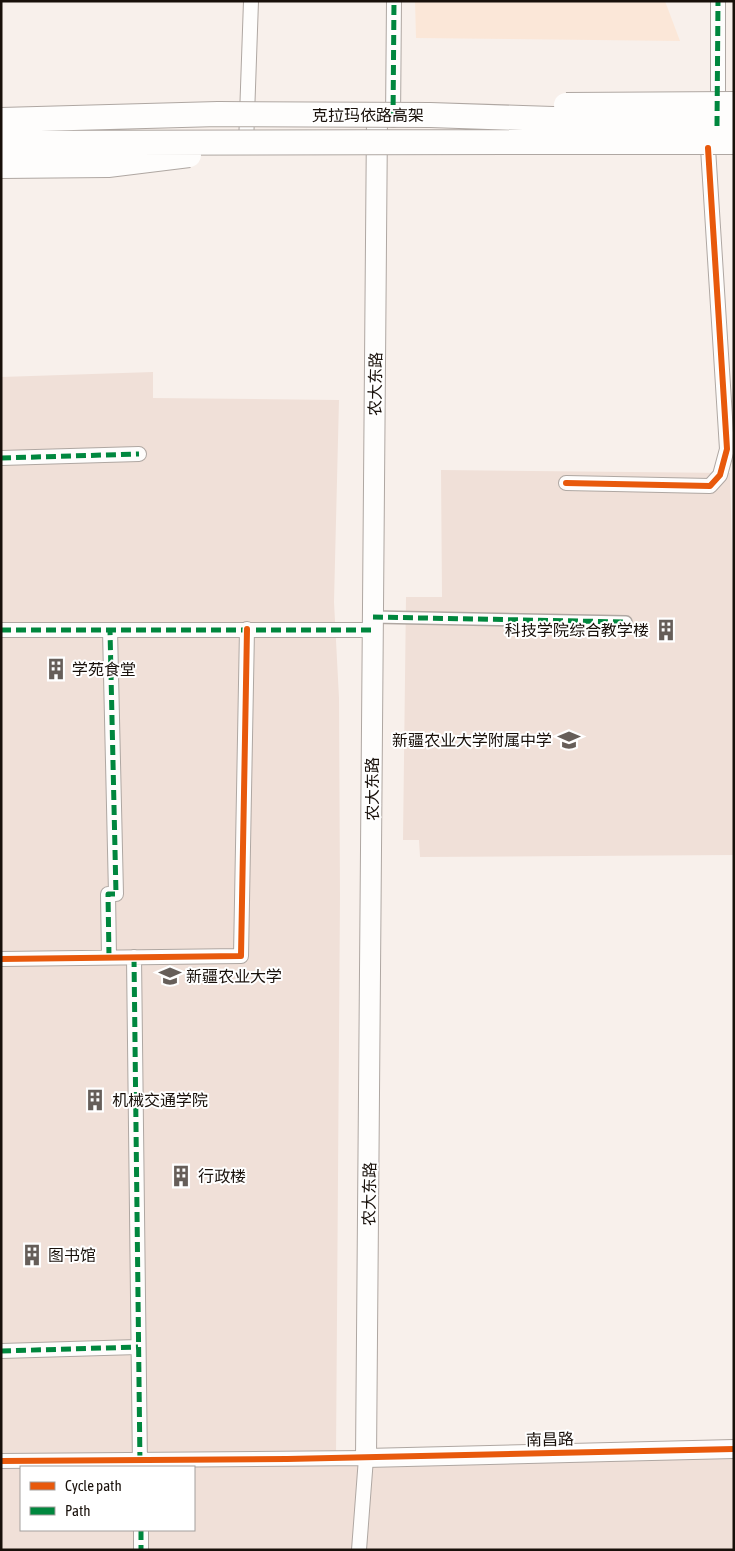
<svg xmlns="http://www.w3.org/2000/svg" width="735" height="1551" font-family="'Asap Condensed','Noto Sans SC',sans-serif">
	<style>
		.built { fill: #fbe7d8 }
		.education { fill: #f0e0d8; fill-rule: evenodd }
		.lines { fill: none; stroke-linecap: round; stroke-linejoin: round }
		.pedestrian-casing { stroke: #afa7a2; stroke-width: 14 }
		.minor-casing { stroke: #afa7a2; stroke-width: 16 }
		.tertiary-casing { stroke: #afa7a2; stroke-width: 20 }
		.secondary-casing { stroke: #afa7a2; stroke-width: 22 }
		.pedestrian { stroke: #fefdfc; stroke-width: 11 }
		.minor { stroke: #fefdfc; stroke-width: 14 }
		.tertiary { stroke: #fefdfc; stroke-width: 18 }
		.secondary { stroke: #fefdfc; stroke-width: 20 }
		.trunk-bridge-casing { stroke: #afa7a2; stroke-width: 26; stroke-linecap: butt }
		.trunk-bridge { stroke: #fefdfc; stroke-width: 24 }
		.quiet { stroke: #00873e; stroke-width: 5; stroke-dasharray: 10 5; stroke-linecap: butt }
		.cycleway-casing { stroke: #fff; stroke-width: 9 }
		.cycleway { stroke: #e8590c; stroke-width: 6 }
		.labels { text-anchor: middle; stroke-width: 4; stroke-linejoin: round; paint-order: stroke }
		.street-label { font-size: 16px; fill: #18100a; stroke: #fff }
		.poi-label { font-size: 16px; fill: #18100a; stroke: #fff; text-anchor: start }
	</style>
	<rect width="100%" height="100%" fill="#f8f0eb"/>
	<!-- built -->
	<path class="built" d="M415,1H665L680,41L416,38Z"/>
	<!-- education -->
	<path class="education" d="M153,372V398L339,400L334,602L339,698L340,896L336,1458L734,1449V1550H1V377ZM21,1467H194V1530H21Z
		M441,470L730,473L734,628V855L420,857L419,840H403L406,597H442Z"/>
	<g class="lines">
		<!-- pedestrian casing -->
		<g class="pedestrian-casing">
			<path id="pedestrian" d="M373,617L626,622"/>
		</g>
		<!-- minor casing -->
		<g class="minor-casing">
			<path id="minor" d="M718,110V1
				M393,120L394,1
				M246,145L251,1
				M1,458L139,454
				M566,483L710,486L720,475L727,449L708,148
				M1,630H373
				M109,957L108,894H116L110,630
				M134,957L140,1467
				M1,959L241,956L247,629
				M1,1351L138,1347
				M1,1461L366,1458L359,1550
				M141,1530V1550"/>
		</g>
		<!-- tertiary casing -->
		<g class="tertiary-casing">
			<path id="tertiary" d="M366,1458L734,1449"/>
		</g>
		<!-- secondary casing -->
		<g class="secondary-casing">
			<path id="secondary" d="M366,1458L377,120"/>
		</g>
		<!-- pedestrian -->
		<use href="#pedestrian" class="pedestrian"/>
		<!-- minor -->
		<use href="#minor" class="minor"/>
		<!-- tertiary -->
		<use href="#tertiary" class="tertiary"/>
		<!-- secondary -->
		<use href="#secondary" class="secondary"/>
		<!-- trunk-bridge casing -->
		<g class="trunk-bridge-casing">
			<path id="trunk-bridge" d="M566,105L734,104
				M1,120L218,114L430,115L734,125
				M1,143C245,143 490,141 734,142
				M1,166L108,165L189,155"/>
		</g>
		<!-- trunk-bridge -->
		<use href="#trunk-bridge" class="trunk-bridge"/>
		<!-- quiet -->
		<path class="quiet" d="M393,120L394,1
			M717,126L718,1
			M1,458L139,454
			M373,617L626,622
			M1,630H373
			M109,957L108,894H116L110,630
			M134,957L140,1465
			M1,1351L138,1347
			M141,1530V1550"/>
		<!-- cycleway casing -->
		<g class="cycleway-casing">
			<path id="cycleway" d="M566,483L710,486L720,475L727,449L708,148
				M1,959L241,956L247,629
				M1,1461L287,1459L734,1449"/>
		</g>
		<!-- cycleway -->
		<use href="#cycleway" class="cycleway"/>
	</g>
	<!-- icons -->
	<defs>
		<g id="building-bare" transform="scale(1.725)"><path d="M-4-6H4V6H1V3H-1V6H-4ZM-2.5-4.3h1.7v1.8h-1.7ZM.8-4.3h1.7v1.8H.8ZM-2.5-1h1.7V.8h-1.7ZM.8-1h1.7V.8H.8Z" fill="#665e59" stroke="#fff" stroke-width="2.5" paint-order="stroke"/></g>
		<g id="school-bare" transform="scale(1.725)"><path d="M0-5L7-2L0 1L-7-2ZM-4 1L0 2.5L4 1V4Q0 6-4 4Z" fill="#665e59" stroke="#fff" stroke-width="2.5" paint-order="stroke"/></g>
		<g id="university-bare" transform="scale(1.725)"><path d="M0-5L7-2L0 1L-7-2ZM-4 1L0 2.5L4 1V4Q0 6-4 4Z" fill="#665e59" stroke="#fff" stroke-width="2.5" paint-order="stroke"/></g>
	</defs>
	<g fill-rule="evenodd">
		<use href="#building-bare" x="666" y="630"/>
		<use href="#building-bare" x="56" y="669"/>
		<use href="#school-bare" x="569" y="740"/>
		<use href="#university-bare" x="170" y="976"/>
		<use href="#building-bare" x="95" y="1100"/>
		<use href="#building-bare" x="181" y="1176"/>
		<use href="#building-bare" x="32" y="1255"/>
	</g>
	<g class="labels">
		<!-- street labels -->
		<g class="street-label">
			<text x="368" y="121">克拉玛依路高架</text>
			<text transform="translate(375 384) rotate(-89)" y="6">农大东路</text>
			<text transform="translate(372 789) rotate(-90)" y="6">农大东路</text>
			<text transform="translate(369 1194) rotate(-89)" y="6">农大东路</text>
			<text transform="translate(550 1439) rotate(-1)" y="6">南昌路</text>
		</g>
		<!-- poi labels -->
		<g class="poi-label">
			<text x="649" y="636" text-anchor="end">科技学院综合教学楼</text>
			<text x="72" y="675">学苑食堂</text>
			<text x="552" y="746" text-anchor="end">新疆农业大学附属中学</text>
			<text x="186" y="982">新疆农业大学</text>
			<text x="112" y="1106">机械交通学院</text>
			<text x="198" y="1182">行政楼</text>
			<text x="48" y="1261">图书馆</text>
		</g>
	</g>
	<!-- border -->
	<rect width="735" height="1551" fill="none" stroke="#18100a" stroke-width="5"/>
	<!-- legend -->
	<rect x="20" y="1466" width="175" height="65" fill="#ffffff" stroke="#a39f9d"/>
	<rect x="30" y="1482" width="25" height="8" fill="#e8590c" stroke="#a39f9d"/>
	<text x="65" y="1491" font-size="15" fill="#18100a">Cycle path</text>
	<rect x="30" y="1507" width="25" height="8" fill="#00873e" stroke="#a39f9d"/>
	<text x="65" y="1516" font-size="15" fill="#18100a">Path</text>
</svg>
